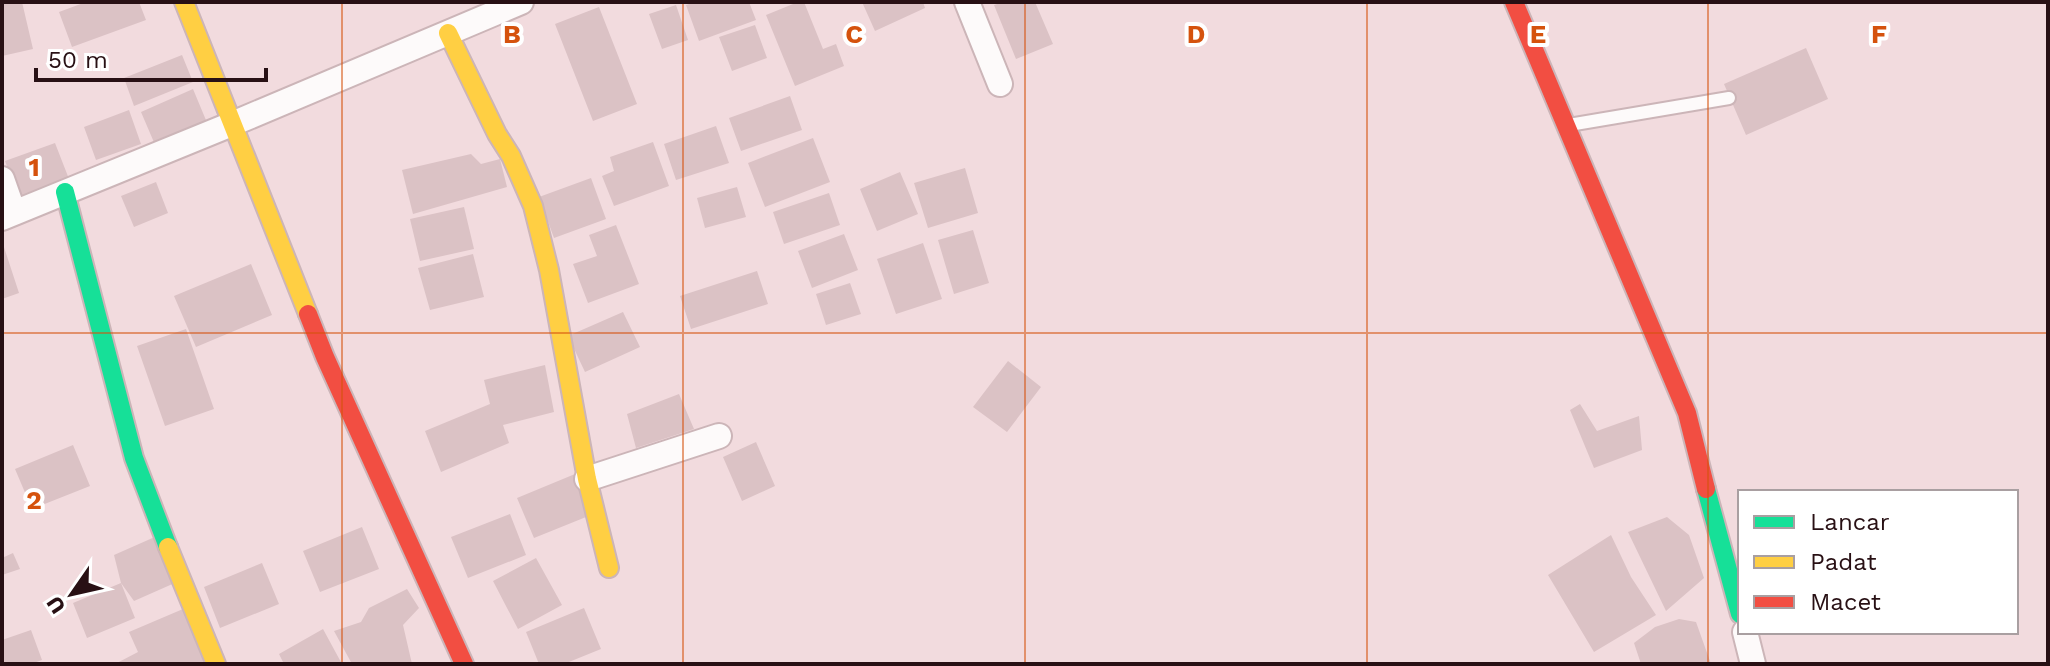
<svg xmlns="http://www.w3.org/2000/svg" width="2050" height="666" font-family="'Work Sans',sans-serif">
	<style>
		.building { fill: #dbc2c5 }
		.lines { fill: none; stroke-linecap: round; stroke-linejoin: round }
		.lane-casing { stroke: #ccb5b8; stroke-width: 16 }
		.street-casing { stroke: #ccb5b8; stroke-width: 28 }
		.fast-casing { stroke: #ccb5b8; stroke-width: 22 }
		.slow-casing { stroke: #ccb5b8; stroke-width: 22 }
		.jam-casing { stroke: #ccb5b8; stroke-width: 22 }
		.lane { stroke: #fdfafa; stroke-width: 12 }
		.street { stroke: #fdfafa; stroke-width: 24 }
		.fast { stroke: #16e098; stroke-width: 18 }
		.slow { stroke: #ffcf43; stroke-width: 18 }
		.jam { stroke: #f24e42; stroke-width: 18 }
		.grid { fill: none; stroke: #d5520d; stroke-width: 2; stroke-opacity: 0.55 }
		.grid-label { font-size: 26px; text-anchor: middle; font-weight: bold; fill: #d5520d; stroke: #fff; stroke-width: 8; stroke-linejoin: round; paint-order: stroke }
	</style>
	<rect width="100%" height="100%" fill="#f2dbde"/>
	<!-- building -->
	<path class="building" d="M2,2H22L33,49L2,56Z
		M86,2H139L146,20L72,47L59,12Z
		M695,2H749L756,20L699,41L686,5Z
		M798,2H804L823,49L836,44L844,66L795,86L766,15Z
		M862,2H923L925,8L875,31Z
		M1003,2H1035L1053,44L1016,59L994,5Z
		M676,5L688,40L662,49L649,14Z
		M599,7L637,104L593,121L555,24Z
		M755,25L767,58L732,71L719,37Z
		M1806,48L1828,99L1746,135L1724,84Z
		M182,55L193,82L134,106L124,78Z
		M193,89L208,125L156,147L141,112Z
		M790,96L802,130L741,151L729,118Z
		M129,110L141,144L96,160L84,127Z
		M716,126L729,163L676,180L664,144Z
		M813,138L830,182L765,207L748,163Z
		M653,142L669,186L614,206L602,176L614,171L610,157Z
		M55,143L69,179L19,198L5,161Z
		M471,154L481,164L500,159L507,187L413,214L402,170Z
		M965,168L978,213L928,228L914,183Z
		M900,172L918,214L877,231L860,189Z
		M591,178L606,219L554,238L539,197Z
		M156,182L168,213L134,227L121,196Z
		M737,187L746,217L705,228L697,198Z
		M829,193L840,225L784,244L773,212Z
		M464,207L474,249L420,261L410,219Z
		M616,225L639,284L588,303L573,264L597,256L589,235Z
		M973,230L989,283L954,294L938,240Z
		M844,234L858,270L812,288L798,251Z
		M2,241L19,293L2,299Z
		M923,243L942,299L896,314L877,259Z
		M473,254L484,297L430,310L418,268Z
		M251,264L272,315L196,347L174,296Z
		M757,271L768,304L691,329L680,296Z
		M850,283L861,314L826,325L816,294Z
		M623,312L640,347L585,372L568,336Z
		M186,329L214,409L165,426L137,346Z
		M1008,361L1041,387L1007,432L973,407Z
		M545,365L554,412L503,425L509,443L441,472L425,431L490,404L484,380Z
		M679,394L694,429L636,448L627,414Z
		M1580,404L1597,431L1639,416L1642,450L1594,468L1570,410Z
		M756,442L775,486L742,501L723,457Z
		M73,445L90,486L32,509L15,469Z
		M575,474L591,515L534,538L517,498Z
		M510,514L526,555L468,578L451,537Z
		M1667,517L1689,535L1704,578L1666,611L1628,532Z
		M362,527L379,569L320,592L303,551Z
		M1611,535L1631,577L1656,615L1594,652L1548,575Z
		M157,536L177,582L134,601L121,583L135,618L87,638L73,603L121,583L114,555Z
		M13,553L20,569L2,575V558Z
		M536,558L562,605L518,629L493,581Z
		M262,563L279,604L220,628L204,587Z
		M407,589L419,608L403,625L412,664H352L334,631L361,622L369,608Z
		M584,608L601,649L564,664H539L526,632Z
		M183,609L206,664H115L138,652L129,632Z
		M1679,619L1696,622L1711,664H1641L1634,643L1655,627Z
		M323,629L342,664H284L279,654Z
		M31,630L42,660L31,664H2V640Z"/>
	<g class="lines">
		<!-- lane casing -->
		<g class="lane-casing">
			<path id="lane" d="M1569,125L1729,98"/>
		</g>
		<!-- street casing -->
		<g class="street-casing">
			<path id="street" d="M967,2L1000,84
				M2,179L14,213
				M2,218L232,124L521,2
				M587,479L719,436
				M1745,632L1753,664"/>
		</g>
		<!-- fast casing -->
		<g class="fast-casing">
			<path id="fast" d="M65,192L134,458L168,547
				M1706,489L1740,614"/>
		</g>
		<!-- slow casing -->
		<g class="slow-casing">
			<path id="slow" d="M184,2L308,314
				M448,33L497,134L511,156L533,206L549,270L587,479L609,568
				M168,547L216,664"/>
		</g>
		<!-- jam casing -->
		<g class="jam-casing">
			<path id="jam" d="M1514,2L1687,413L1706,489
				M308,314L325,357L464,664"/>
		</g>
		<!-- lane -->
		<use href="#lane" class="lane"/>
		<!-- street -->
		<use href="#street" class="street"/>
		<!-- fast -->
		<use href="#fast" class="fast"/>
		<!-- slow -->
		<use href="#slow" class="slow"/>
		<!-- jam -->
		<use href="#jam" class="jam"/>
	</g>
	<!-- grid -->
	<path class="grid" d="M342,2V664M683,2V664M1025,2V664M1367,2V664M1708,2V664M2,333H2048"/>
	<g class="grid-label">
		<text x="512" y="43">B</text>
		<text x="854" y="43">C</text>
		<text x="1196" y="43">D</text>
		<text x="1538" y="43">E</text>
		<text x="1879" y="43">F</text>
		<text x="34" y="176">1</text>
		<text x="34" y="509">2</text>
	</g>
	<!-- border -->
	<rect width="2050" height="666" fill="none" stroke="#281014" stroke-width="8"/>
	<!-- legend -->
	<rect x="1738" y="490" width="280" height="144" fill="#ffffff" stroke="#a99fa1" stroke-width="2"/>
	<rect x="1754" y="516" width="40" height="12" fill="#16e098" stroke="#a99fa1" stroke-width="2"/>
	<text x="1810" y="530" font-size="24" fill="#281014">Lancar</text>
	<rect x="1754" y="556" width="40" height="12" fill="#ffcf43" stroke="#a99fa1" stroke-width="2"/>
	<text x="1810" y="570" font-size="24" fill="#281014">Padat</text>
	<rect x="1754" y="596" width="40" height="12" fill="#f24e42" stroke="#a99fa1" stroke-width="2"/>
	<text x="1810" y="610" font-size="24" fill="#281014">Macet</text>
	<!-- north arrow -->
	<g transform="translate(72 594) rotate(236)" stroke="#ffffff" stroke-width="6" paint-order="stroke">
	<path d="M0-6L14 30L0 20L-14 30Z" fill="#281014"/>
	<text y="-12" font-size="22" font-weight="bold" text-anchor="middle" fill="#281014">U</text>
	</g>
	<!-- scale -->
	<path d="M36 68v12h230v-12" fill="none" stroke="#281014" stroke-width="4"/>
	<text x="48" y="68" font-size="24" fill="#281014" stroke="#ffffff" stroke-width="6" paint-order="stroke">50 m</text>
</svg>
